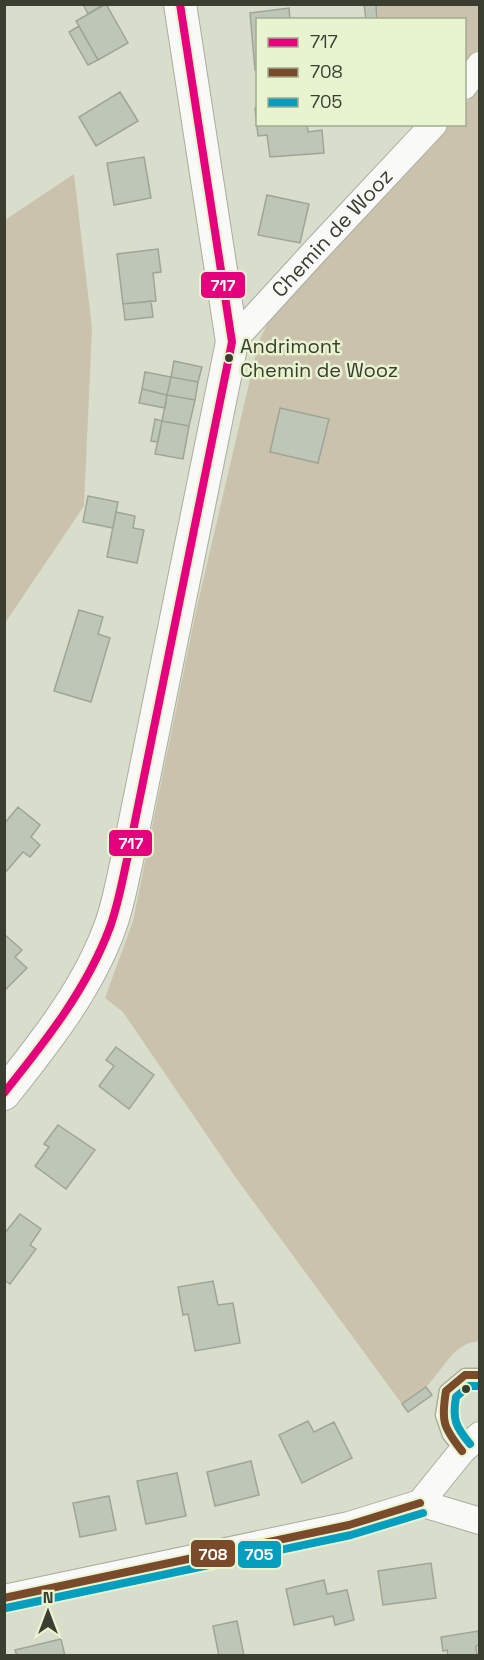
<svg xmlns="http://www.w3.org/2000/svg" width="484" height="1660" font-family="'Space Grotesk',sans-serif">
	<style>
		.green { fill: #cac2ac }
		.building { fill: #bec6b7; stroke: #9ea597; stroke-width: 1.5 }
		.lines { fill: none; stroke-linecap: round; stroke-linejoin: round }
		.service-casing { stroke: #a8ad9e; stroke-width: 15 }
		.minor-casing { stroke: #a8ad9e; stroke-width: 28 }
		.tertiary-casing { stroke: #a8ad9e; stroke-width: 34 }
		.service { stroke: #f9faf7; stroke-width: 12 }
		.minor { stroke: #f9faf7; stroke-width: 26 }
		.tertiary { stroke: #f9faf7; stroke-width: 32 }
		.bus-1-casing { stroke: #e8f3d0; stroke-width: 12 }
		.bus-2-casing { stroke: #e8f3d0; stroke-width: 12 }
		.bus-3-casing { stroke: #e8f3d0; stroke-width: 12 }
		.bus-1 { stroke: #e5007d; stroke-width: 8 }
		.bus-2 { stroke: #7a4b2a; stroke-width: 8 }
		.bus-3 { stroke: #069ebe; stroke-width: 8 }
		.bus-dot { fill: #393e30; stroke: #e8f3d0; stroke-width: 2 }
		.labels { text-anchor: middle; stroke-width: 5; stroke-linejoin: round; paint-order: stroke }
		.bus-label { font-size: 20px; fill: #393e30; stroke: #e8f3d0; text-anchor: start }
		.street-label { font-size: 21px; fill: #393e30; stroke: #e8f3d0 }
		.line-badge { stroke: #e8f3d0; stroke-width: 2 }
		.badge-label { font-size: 16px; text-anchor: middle; font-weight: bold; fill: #fff }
	</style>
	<rect width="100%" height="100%" fill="#d8decb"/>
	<!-- green -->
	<path class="green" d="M377,5H479V55L465,74L464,20L378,19Z
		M479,83V1341C453,1343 443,1370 426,1387C419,1393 410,1399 402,1404L236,1178L123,1012L105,998L133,921L196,611L259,341L273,312L299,276L447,125L464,124L465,104Z
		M74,174L92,328L84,506L5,623V220Z"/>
	<!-- building -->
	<path class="building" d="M83,4H104L88,14Z
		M106,4L128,43L98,60L76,21Z
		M364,4H376L377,20H366Z
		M289,8L290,20H258V69L255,70L250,13Z
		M79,26L98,60L88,65L69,32Z
		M120,92L138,121L96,146L79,117Z
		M255,108H258V124H307L308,132L322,130L324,153L270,157L267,135L258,136Z
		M144,157L151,198L114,205L107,163Z
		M267,195L309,204L300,243L258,235Z
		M158,249L161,272L153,273L156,301L123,304L117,254Z
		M151,301L153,317L125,320L123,304Z
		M174,361L202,367L198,382L171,377Z
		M145,372L171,377L167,395L142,389Z
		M171,377L198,382L195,400L167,395Z
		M142,389L167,395L165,408L139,403Z
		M167,395L195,400L189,426L162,421Z
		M280,408L329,419L318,463L270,452Z
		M155,419L162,421L158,442L151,441Z
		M162,421L189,426L183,459L155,454Z
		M88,496L118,502L113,528L83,522Z
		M116,512L135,516L133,528L144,530L137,563L107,557Z
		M79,610L103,617L98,634L110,638L91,702L54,691Z
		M18,807L40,825L31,837L40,845L30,857L23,852L4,874V824Z
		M4,934L22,950L15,957L27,968L4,991Z
		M116,1047L154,1075L129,1109L99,1086L114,1066L106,1060Z
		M58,1125L95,1150L66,1189L35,1166L49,1147L44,1144Z
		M20,1214L41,1229L30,1245L36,1249L10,1284L4,1280V1234Z
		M213,1281L218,1305L233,1303L240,1343L195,1351L188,1314L183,1315L178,1287Z
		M426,1387L432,1395L408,1412L402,1404Z
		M308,1421L314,1432L334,1422L352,1458L302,1483L279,1435Z
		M251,1461L259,1495L215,1506L207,1472Z
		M177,1473L186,1516L146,1524L137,1481Z
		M109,1496L116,1530L80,1537L73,1503Z
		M431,1563L436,1598L383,1605L378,1571Z
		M324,1580L327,1594L347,1590L354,1620L335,1625L333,1616L294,1625L286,1589Z
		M237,1621L244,1656H219L213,1626Z
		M478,1631L480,1645L476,1646L477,1656H448L447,1650L443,1651L441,1637Z
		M61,1639L65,1656H17L15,1650Z"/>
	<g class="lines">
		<!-- service casing -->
		<g class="service-casing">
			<path id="service" d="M462,1451L449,1435L442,1415L446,1391L465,1375H480"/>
		</g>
		<!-- minor casing -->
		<g class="minor-casing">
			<g id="minor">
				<path d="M464,86L480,65"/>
				<path id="s1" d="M232,342L317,249L434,124"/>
				<path d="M420,1503L462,1451L480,1435"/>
				<path d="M4,1598L349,1525L420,1503L480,1521"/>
			</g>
		</g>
		<!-- tertiary casing -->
		<g class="tertiary-casing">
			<path id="tertiary" d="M4,1094C45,1042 87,990 110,927C119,903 123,876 129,851L232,342L180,4"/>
		</g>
		<!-- service -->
		<use href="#service" class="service"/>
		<!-- minor -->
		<use href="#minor" class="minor"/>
		<!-- tertiary -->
		<use href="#tertiary" class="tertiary"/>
		<!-- bus-1 casing -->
		<g class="bus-1-casing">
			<path id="bus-1" d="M4,1093C45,1042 87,989 110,927C119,902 123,876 129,851L232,342L180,4"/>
		</g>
		<!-- bus-2 casing -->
		<g class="bus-2-casing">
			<path id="bus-2" d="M462,1451C443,1427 441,1421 446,1391L465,1375H480
				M4,1598L349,1525L420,1503"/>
		</g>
		<!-- bus-3 casing -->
		<g class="bus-3-casing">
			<path id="bus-3" d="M470,1444C456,1427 452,1420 456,1397L469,1386H480
				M6,1608L351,1535L423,1513"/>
		</g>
		<!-- bus-1 -->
		<use href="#bus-1" class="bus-1"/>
		<!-- bus-2 -->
		<use href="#bus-2" class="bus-2"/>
		<!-- bus-3 -->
		<use href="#bus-3" class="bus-3"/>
	</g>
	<!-- markers -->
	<g class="bus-dot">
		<circle cx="229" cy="358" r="5"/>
		<circle cx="466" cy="1389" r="5"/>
	</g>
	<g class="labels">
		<!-- bus labels -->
		<g class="bus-label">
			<text x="240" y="353">Andrimont<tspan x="240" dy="24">Chemin de Wooz</tspan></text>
		</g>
		<!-- street labels -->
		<g class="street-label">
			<text dy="7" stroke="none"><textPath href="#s1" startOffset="148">Chemin de Wooz</textPath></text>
		</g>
	</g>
	<g class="line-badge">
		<rect x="200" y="271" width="46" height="28" rx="6" fill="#e5007d"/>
		<rect x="108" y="829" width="45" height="28" rx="6" fill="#e5007d"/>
		<rect x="190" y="1539" width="46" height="29" rx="6" fill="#7a4b2a"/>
		<rect x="237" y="1540" width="45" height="29" rx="6" fill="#069ebe"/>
	</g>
	<g class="badge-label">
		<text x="223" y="291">717</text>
		<text x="131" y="849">717</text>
		<text x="213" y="1560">708</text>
		<text x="259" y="1560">705</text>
	</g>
	<!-- border -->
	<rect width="484" height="1660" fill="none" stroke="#393e30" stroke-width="12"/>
	<!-- legend -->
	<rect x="256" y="18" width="210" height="108" fill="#e8f3d0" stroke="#a2ab90" stroke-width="1.5"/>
	<rect x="268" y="38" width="30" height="9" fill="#e5007d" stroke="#a2ab90" stroke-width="1.5"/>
	<text x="310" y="48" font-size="18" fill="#393e30">717</text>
	<rect x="268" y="68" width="30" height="9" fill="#7a4b2a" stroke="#a2ab90" stroke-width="1.5"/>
	<text x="310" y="78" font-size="18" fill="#393e30">708</text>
	<rect x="268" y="98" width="30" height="9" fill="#069ebe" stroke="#a2ab90" stroke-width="1.5"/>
	<text x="310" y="108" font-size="18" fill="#393e30">705</text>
	<!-- north arrow -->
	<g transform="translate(48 1612)" stroke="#e8f3d0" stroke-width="4.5" paint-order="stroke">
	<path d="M0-4.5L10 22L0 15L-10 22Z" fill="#393e30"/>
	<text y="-9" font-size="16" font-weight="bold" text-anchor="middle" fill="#393e30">N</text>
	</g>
</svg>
